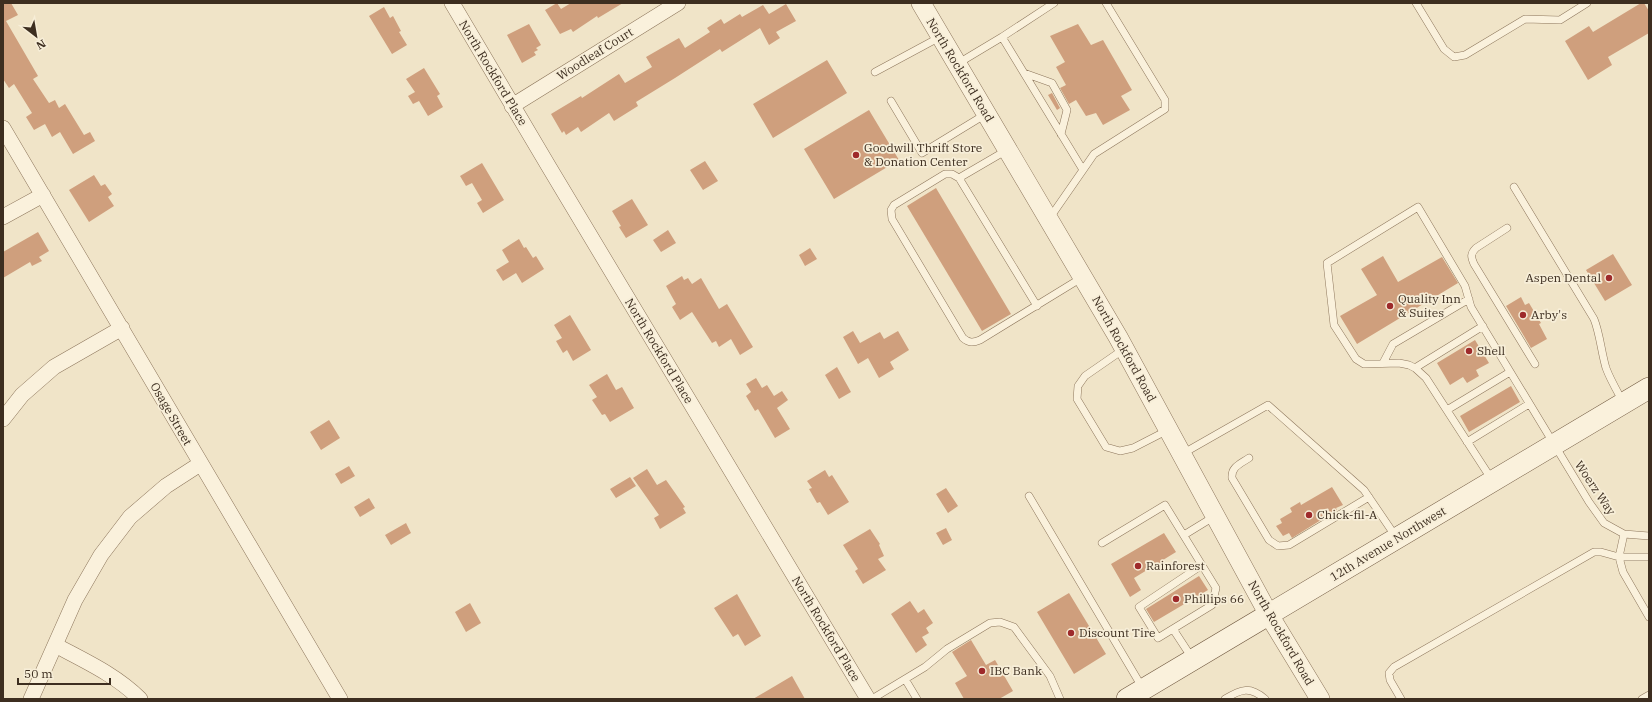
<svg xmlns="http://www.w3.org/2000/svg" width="1652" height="702" font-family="'IBM Plex Serif',serif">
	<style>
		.building { fill: #cf9f7d }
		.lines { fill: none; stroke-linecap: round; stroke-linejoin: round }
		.service-casing { stroke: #8d765c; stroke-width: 8 }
		.minor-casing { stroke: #8d765c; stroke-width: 16 }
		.tertiary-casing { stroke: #8d765c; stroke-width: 20 }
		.secondary-casing { stroke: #6f573f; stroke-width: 22 }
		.service { stroke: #faf1dc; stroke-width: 7 }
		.minor { stroke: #faf1dc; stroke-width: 15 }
		.tertiary { stroke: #faf1dc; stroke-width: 19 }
		.secondary { stroke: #faf1dc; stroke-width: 21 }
		.poi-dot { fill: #9e2a2b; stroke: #f7eed8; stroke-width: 1.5 }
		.labels { text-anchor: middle; stroke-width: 3.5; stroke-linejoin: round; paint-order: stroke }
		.street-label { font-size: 12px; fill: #3d2e20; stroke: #f7eed8 }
		.poi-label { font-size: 12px; fill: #3d2e20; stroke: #f7eed8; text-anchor: start }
	</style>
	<rect width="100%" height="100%" fill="#f0e4c8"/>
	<!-- building -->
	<path class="building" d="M3,3H11L18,15L6,21L38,76L33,79L49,103L55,100L59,108L65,104L84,135L90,132L95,141L73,154L60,132L52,137L45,124L34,130L26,117L32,113L14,84L9,88L3,79Z
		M557,3L561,9L571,3H623L598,18L597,16L573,32L571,29L560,34L545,10Z
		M1641,3H1644L1649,11V33L1608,57L1612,65L1588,80L1565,41L1589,26L1593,32Z
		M786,4L796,21L776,32L780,38L769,45L760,28L722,52L720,49L675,78L636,102L638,106L614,121L609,113L581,132L578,127L566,135L564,131L562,133L551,114L581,96L582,98L619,74L625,83L652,67L646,57L679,38L685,48L710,32L707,28L721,19L724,24L740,14L742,17L763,5L769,14Z
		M384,7L390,18L393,16L401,31L399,32L407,45L392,54L369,16Z
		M529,24L541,45L536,48L538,50L534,52L536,55L522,63L507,35Z
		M1078,24L1091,45L1103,40L1132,90L1121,96L1130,110L1103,125L1096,113L1086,116L1076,100L1069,104L1060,88L1066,85L1056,67L1065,62L1050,36Z
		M827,60L847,93L773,138L753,104Z
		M424,68L440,94L437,96L443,107L428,116L419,101L413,104L408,96L415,92L406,79Z
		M1052,93L1060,108L1057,110L1048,95Z
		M869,110L899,160L834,199L804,149Z
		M705,161L718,181L703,190L690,170Z
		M482,163L504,200L483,213L477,203L482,200L472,183L466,186L460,176Z
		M94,175L101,186L105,184L112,194L108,197L114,206L89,222L69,190Z
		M936,188L1011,314L982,331L907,206Z
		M632,199L648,225L626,238L619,227L621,226L612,211Z
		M668,230L676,243L661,252L653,240Z
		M38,232L49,251L39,257L42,261L32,266L30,262L3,278V252Z
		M519,239L524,248L526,247L533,258L536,256L544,269L522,283L516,273L503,281L496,270L509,262L502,250Z
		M810,248L817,259L805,266L799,255Z
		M1613,254L1632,285L1605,301L1586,270Z
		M1383,256L1398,282L1442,257L1458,283L1357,344L1340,316L1377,295L1361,269Z
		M682,276L684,280L688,278L692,284L701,278L719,309L727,304L753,347L740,355L731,339L719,347L716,341L712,343L692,312L680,320L672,307L676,304L666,286Z
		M1521,297L1525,305L1529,303L1541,323L1539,324L1547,339L1531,348L1506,306Z
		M570,315L591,350L573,361L567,350L563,353L556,341L562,338L554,325Z
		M853,331L860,343L880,332L884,339L898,331L909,350L890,362L894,369L879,378L868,358L858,364L843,337Z
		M1475,340L1489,363L1476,370L1479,376L1467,383L1463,377L1450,385L1437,363Z
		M837,367L851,392L839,399L825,375Z
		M607,374L616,390L622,387L634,408L610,422L605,414L602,415L592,400L597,397L589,385Z
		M756,378L762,388L767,385L774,396L782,391L788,400L777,408L790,429L775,438L758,409L755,411L746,396L751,392L746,384Z
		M1511,386L1520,402L1469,432L1460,416Z
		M329,420L340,438L321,450L310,432Z
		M349,466L355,476L341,484L335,474Z
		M647,469L657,485L666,480L685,507L683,508L686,513L660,529L654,518L659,515L633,478Z
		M825,470L829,477L832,475L849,502L828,515L820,502L817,503L809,489L812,488L807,481Z
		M630,477L636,486L616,498L610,489Z
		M1332,487L1343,505L1336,508L1337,510L1292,538L1289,533L1283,536L1276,526L1282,523L1280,519L1292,512L1290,508L1300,502L1301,505Z
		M946,488L958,506L948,513L936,494Z
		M369,498L375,508L360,517L354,507Z
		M406,523L411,533L391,545L385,535Z
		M946,528L952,540L943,545L936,533Z
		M870,529L880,544L879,545L884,556L878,559L886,570L863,584L855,571L858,569L843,545Z
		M1164,533L1176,552L1163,560L1166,565L1155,571L1152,567L1134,578L1141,590L1130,597L1111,564Z
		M1199,576L1208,590L1154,622L1146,609Z
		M1069,593L1106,654L1074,674L1037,612Z
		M737,594L761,636L745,646L738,634L733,637L714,608Z
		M910,601L918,613L924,609L933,623L926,628L929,633L922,637L927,645L916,653L891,614Z
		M470,603L481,623L466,632L455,612Z
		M971,640L986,665L995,660L1013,691L999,699H964L955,683L967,676L952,652Z
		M792,676L805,699H753Z"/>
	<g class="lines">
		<!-- service casing -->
		<g class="service-casing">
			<path id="service" d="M1416,3L1444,49L1454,57L1465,55L1525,19L1560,20L1587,3
				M1002,37L1054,3
				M957,64L1002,37L1083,170L1049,219
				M875,72L940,37
				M1024,73L1052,83L1067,110L1061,134
				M891,101L922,153L986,114
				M1083,170L1094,154L1165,109V100L1106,3
				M959,178L1007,150
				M1514,187L1594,319C1600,334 1601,351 1606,368C1610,379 1617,391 1623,402
				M1507,228L1476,248C1470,254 1471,257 1474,264L1535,364
				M1037,306L959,178L952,174H945L894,205L891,210L892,219L963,338C969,343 973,343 980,340L1083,277
				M1124,349L1085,376L1078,386L1077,399L1106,447L1120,451L1133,448L1168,430
				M1383,363L1393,344L1469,299
				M1415,368L1483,326
				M1447,410L1510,372
				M1467,442L1529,404
				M1182,454L1268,405L1364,490L1396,537
				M1249,458C1240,464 1231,467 1232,478L1269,540L1278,546L1289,545L1369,497
				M1492,480L1426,378L1415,368L1409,365L1399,363L1364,364L1356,359L1334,325L1327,263L1418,207L1465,286L1471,307L1589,502L1604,523L1624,534L1649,536
				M1029,496L1142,687
				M1624,534L1619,557L1623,572L1649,617
				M1184,535L1215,516
				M1102,543L1165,505L1216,588L1212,605L1158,638L1139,607L1202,565
				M1173,629L1192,658
				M905,679L917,699
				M872,699L925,667L947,649L990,623L1000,622L1014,627L1050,676L1060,699
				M1225,699C1241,689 1250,686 1265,699
				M1401,699L1390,680L1389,673L1394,667L1594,552H1601L1619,557H1649
				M1642,699L1649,695"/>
		</g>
		<!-- minor casing -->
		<g class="minor-casing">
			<path id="minor" d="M452,3L549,167L868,699
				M512,106L678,3
				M3,128L340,699
				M3,217L43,195
				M3,419L22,395L54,367L122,328
				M55,645C85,661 116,675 140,699
				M31,699L75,600L101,555L130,517L166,486L200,464"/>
		</g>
		<!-- tertiary casing -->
		<g class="tertiary-casing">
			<path id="tertiary" d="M921,3L1118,337L1269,615L1320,699"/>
		</g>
		<!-- secondary casing -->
		<g class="secondary-casing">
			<path id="secondary" d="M1127,699L1649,388"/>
		</g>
		<!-- service -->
		<use href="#service" class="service"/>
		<!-- minor -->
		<use href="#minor" class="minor"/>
		<!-- tertiary -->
		<use href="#tertiary" class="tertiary"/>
		<!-- secondary -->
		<use href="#secondary" class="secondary"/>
	</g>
	<!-- markers -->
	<g class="poi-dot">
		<circle cx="856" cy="155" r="4"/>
		<circle cx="1609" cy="278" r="4"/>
		<circle cx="1390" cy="306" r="4"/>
		<circle cx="1523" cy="315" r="4"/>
		<circle cx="1469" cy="351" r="4"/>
		<circle cx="1309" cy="515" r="4"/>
		<circle cx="1138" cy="566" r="4"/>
		<circle cx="1176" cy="599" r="4"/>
		<circle cx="1071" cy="633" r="4"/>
		<circle cx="982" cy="671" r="4"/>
	</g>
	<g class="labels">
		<!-- street labels -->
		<g class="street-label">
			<text transform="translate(595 54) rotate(-32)" y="4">Woodleaf Court</text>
			<text transform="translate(960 70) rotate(59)" y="4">North Rockford Road</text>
			<text transform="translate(493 73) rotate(59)" y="4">North Rockford Place</text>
			<text transform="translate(1124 349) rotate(61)" y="4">North Rockford Road</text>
			<text transform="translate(659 351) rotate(59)" y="4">North Rockford Place</text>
			<text transform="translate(171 414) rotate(60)" y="4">Osage Street</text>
			<text transform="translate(1595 488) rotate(56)" y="4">Woerz Way</text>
			<text transform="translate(1388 544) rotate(-31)" y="4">12th Avenue Northwest</text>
			<text transform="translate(826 629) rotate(59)" y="4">North Rockford Place</text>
			<text transform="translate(1281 633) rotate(60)" y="4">North Rockford Road</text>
		</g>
		<!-- poi labels -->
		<g class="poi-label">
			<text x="864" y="152">Goodwill Thrift Store<tspan x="864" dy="14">&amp; Donation Center</tspan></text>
			<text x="1601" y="282" text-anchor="end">Aspen Dental</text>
			<text x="1398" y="303">Quality Inn<tspan x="1398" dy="14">&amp; Suites</tspan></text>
			<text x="1531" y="319">Arby's</text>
			<text x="1477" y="355">Shell</text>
			<text x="1317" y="519">Chick-fil-A</text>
			<text x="1146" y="570">Rainforest</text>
			<text x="1184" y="603">Phillips 66</text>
			<text x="1079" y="637">Discount Tire</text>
			<text x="990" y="675">IBC Bank</text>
		</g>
	</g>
	<!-- border -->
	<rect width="1652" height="702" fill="none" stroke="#3d2e20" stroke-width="8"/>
	<!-- north arrow -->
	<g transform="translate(36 36) rotate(149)" stroke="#f7eed8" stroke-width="3" paint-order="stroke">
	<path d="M0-3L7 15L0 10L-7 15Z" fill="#3d2e20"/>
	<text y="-6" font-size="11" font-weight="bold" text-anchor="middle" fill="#3d2e20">N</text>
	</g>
	<!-- scale -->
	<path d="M18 678v6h92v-6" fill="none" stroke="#3d2e20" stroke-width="2"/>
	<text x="24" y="678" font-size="12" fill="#3d2e20" stroke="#f7eed8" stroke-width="3" paint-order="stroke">50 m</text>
</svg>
